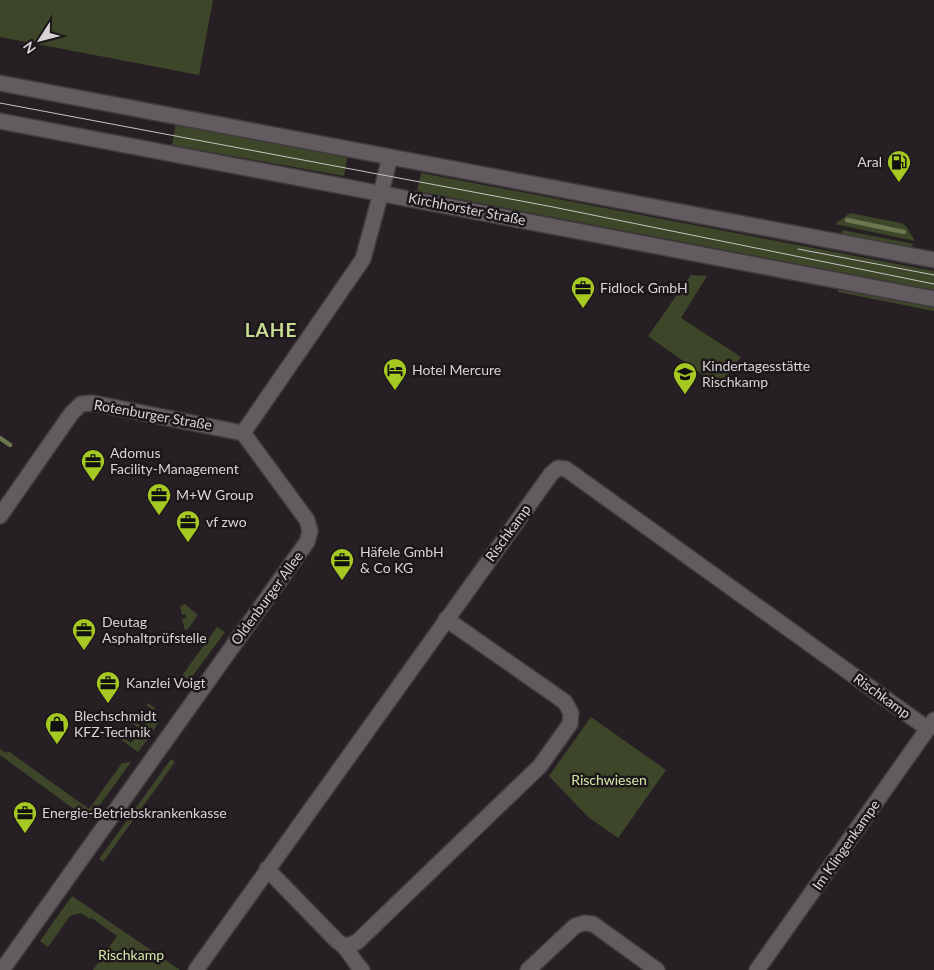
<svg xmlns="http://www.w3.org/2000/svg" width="934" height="970" font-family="Lato,sans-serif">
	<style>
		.green { fill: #3e4629 }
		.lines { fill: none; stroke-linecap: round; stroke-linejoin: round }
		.stream { stroke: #6c7750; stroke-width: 4.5 }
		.minor-casing { stroke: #3f3a3d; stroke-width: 18 }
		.tertiary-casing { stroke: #3f3a3d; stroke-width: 18 }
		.secondary-casing { stroke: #3f3a3d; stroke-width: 18 }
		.minor { stroke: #625b5f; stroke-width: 15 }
		.tertiary { stroke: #625b5f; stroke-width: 15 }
		.secondary { stroke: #625b5f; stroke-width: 15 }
		.tram { stroke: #c5c1c3; stroke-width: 1 }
		.labels { text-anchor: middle; stroke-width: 5; stroke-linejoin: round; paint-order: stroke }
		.poi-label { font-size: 14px; fill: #d8d4d6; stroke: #1c171a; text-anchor: start }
		.street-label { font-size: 14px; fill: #d8d4d6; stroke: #1c171a }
		.park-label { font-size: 14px; fill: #d4e7a5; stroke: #1c171a }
		.district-label { font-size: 19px; font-weight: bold; letter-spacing: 1px; fill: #c8dd93; stroke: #1c171a }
	</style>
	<rect width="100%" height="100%" fill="#262024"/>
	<!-- green -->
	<path class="green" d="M0,0H213L199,75L0,37Z
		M176,123L348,154L344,176L172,145Z
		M421,173L934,271V290L417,191Z
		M850,213L901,223L906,226L915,241L835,224Z
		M842,230L913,244L912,247L841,235Z
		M691,275L707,276L681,318L741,357L720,387L648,336Z
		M838,287L934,305V311L838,292Z
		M185,604L198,615L188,629L185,630L182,619L186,618V614L182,615L180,606Z
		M217,627L225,632L183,689L176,684Z
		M148,703L156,709L158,723L150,736L133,724L134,722L143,727L154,711L146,705Z
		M591,717L666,770L618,838L588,817L549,776Z
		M104,724L131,743L137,735L129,729L130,727L148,739L138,752L103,726Z
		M0,749L6,753L8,751L89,809L122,763L131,762L89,820L0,755Z
		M171,759L175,762L103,862L99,859Z
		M72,896L180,970H93L117,936L92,918L90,919L81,913L70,916L48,947L40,941Z"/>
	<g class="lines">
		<!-- stream -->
		<path class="stream" d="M847,220L904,232
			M0,438L10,445"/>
		<!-- minor casing -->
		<g class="minor-casing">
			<path id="minor" d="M243,433L363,259L381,193
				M0,516L71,414L81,404L93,403L243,433
				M267,869L337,941C349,948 352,960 362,970
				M346,946L357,942L540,766L570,724L571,713L565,702L446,619
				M2,970L307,542L310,531L307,520L243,433
				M196,970L551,474L558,468L566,469L928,729
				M528,970L575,926L584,923L593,924L657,970
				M757,970L934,720"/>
		</g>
		<!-- tertiary casing -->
		<g class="tertiary-casing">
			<path id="tertiary" d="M381,193L390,157"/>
		</g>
		<!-- secondary casing -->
		<g class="secondary-casing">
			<path id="secondary" d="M0,83L934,260
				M0,121L934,299"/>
		</g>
		<!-- minor -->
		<use href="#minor" class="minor"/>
		<!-- tertiary -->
		<use href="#tertiary" class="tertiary"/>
		<!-- secondary -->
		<use href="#secondary" class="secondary"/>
		<!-- tram -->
		<path class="tram" d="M0,103L553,207L934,284
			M798,249L934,275"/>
	</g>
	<!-- icons -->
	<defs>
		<g id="fuel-pin" transform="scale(1.25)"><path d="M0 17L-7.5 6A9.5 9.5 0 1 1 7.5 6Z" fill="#a5c822" stroke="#1c171a"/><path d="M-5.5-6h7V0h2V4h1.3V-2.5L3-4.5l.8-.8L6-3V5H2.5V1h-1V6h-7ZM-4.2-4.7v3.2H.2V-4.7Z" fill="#111"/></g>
		<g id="office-pin" transform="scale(1.25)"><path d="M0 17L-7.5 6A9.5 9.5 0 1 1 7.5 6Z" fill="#a5c822" stroke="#1c171a"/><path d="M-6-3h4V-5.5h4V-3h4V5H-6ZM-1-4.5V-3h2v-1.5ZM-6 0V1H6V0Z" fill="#111"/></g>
		<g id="hotel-pin" transform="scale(1.25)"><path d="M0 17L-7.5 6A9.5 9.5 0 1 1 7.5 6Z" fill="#a5c822" stroke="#1c171a"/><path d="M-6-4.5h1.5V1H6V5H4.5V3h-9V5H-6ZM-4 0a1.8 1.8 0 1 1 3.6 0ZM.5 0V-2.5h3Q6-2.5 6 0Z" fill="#111"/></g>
		<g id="school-pin" transform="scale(1.25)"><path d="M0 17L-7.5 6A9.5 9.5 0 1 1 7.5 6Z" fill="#a5c822" stroke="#1c171a"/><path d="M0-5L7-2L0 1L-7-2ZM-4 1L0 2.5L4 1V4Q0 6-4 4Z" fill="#111"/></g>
		<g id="shop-pin" transform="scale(1.25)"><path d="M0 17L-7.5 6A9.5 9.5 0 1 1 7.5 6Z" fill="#a5c822" stroke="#1c171a"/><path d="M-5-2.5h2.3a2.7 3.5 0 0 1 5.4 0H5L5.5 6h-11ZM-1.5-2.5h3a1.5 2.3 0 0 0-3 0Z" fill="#111"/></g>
	</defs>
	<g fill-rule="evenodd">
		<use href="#fuel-pin" x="899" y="162"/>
		<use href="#office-pin" x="583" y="288"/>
		<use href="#hotel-pin" x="395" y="370"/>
		<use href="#school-pin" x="685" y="374"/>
		<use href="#office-pin" x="93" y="461"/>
		<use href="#office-pin" x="159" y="495"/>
		<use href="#office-pin" x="188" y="522"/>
		<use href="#office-pin" x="342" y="560"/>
		<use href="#office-pin" x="84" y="630"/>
		<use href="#office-pin" x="108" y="683"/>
		<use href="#shop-pin" x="57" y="724"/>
		<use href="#office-pin" x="25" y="813"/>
	</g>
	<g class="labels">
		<!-- poi labels -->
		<g class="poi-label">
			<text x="882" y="167" text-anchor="end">Aral</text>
			<text x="600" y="293">Fidlock GmbH</text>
			<text x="702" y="371">Kindertagesstätte<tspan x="702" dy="16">Rischkamp</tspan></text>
			<text x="412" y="375">Hotel Mercure</text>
			<text x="110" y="458">Adomus<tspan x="110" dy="16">Facility-Management</tspan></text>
			<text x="176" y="500">M+W Group</text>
			<text x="206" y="527">vf zwo</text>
			<text x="360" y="557">Häfele GmbH<tspan x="360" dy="16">&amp; Co KG</tspan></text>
			<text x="102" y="627">Deutag<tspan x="102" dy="16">Asphaltprüfstelle</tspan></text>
			<text x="126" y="688">Kanzlei Voigt</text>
			<text x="74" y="721">Blechschmidt<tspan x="74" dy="16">KFZ-Technik</tspan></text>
			<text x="42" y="818">Energie-Betriebskrankenkasse</text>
		</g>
		<!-- street labels -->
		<g class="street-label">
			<text transform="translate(467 209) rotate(11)" y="5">Kirchhorster Straße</text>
			<text transform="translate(153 415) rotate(10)" y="5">Rotenburger Straße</text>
			<text transform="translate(508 533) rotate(-54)" y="5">Rischkamp</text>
			<text transform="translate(267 598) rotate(-54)" y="5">Oldenburger Allee</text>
			<text transform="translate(882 696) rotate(36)" y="5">Rischkamp</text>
			<text transform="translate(846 845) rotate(-55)" y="5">Im Klingenkampe</text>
		</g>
		<!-- park labels -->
		<g class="park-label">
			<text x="609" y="785">Rischwiesen</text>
			<text x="131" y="960">Rischkamp</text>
		</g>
		<!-- district labels -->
		<g class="district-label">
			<text x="271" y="337">LAHE</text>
		</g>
	</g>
	<!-- north arrow -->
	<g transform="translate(40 40) rotate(234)" stroke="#1c171a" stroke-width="4" paint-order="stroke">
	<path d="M0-4L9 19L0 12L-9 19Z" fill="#d8d4d6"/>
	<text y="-8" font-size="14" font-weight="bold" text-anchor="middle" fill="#d8d4d6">N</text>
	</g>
</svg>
